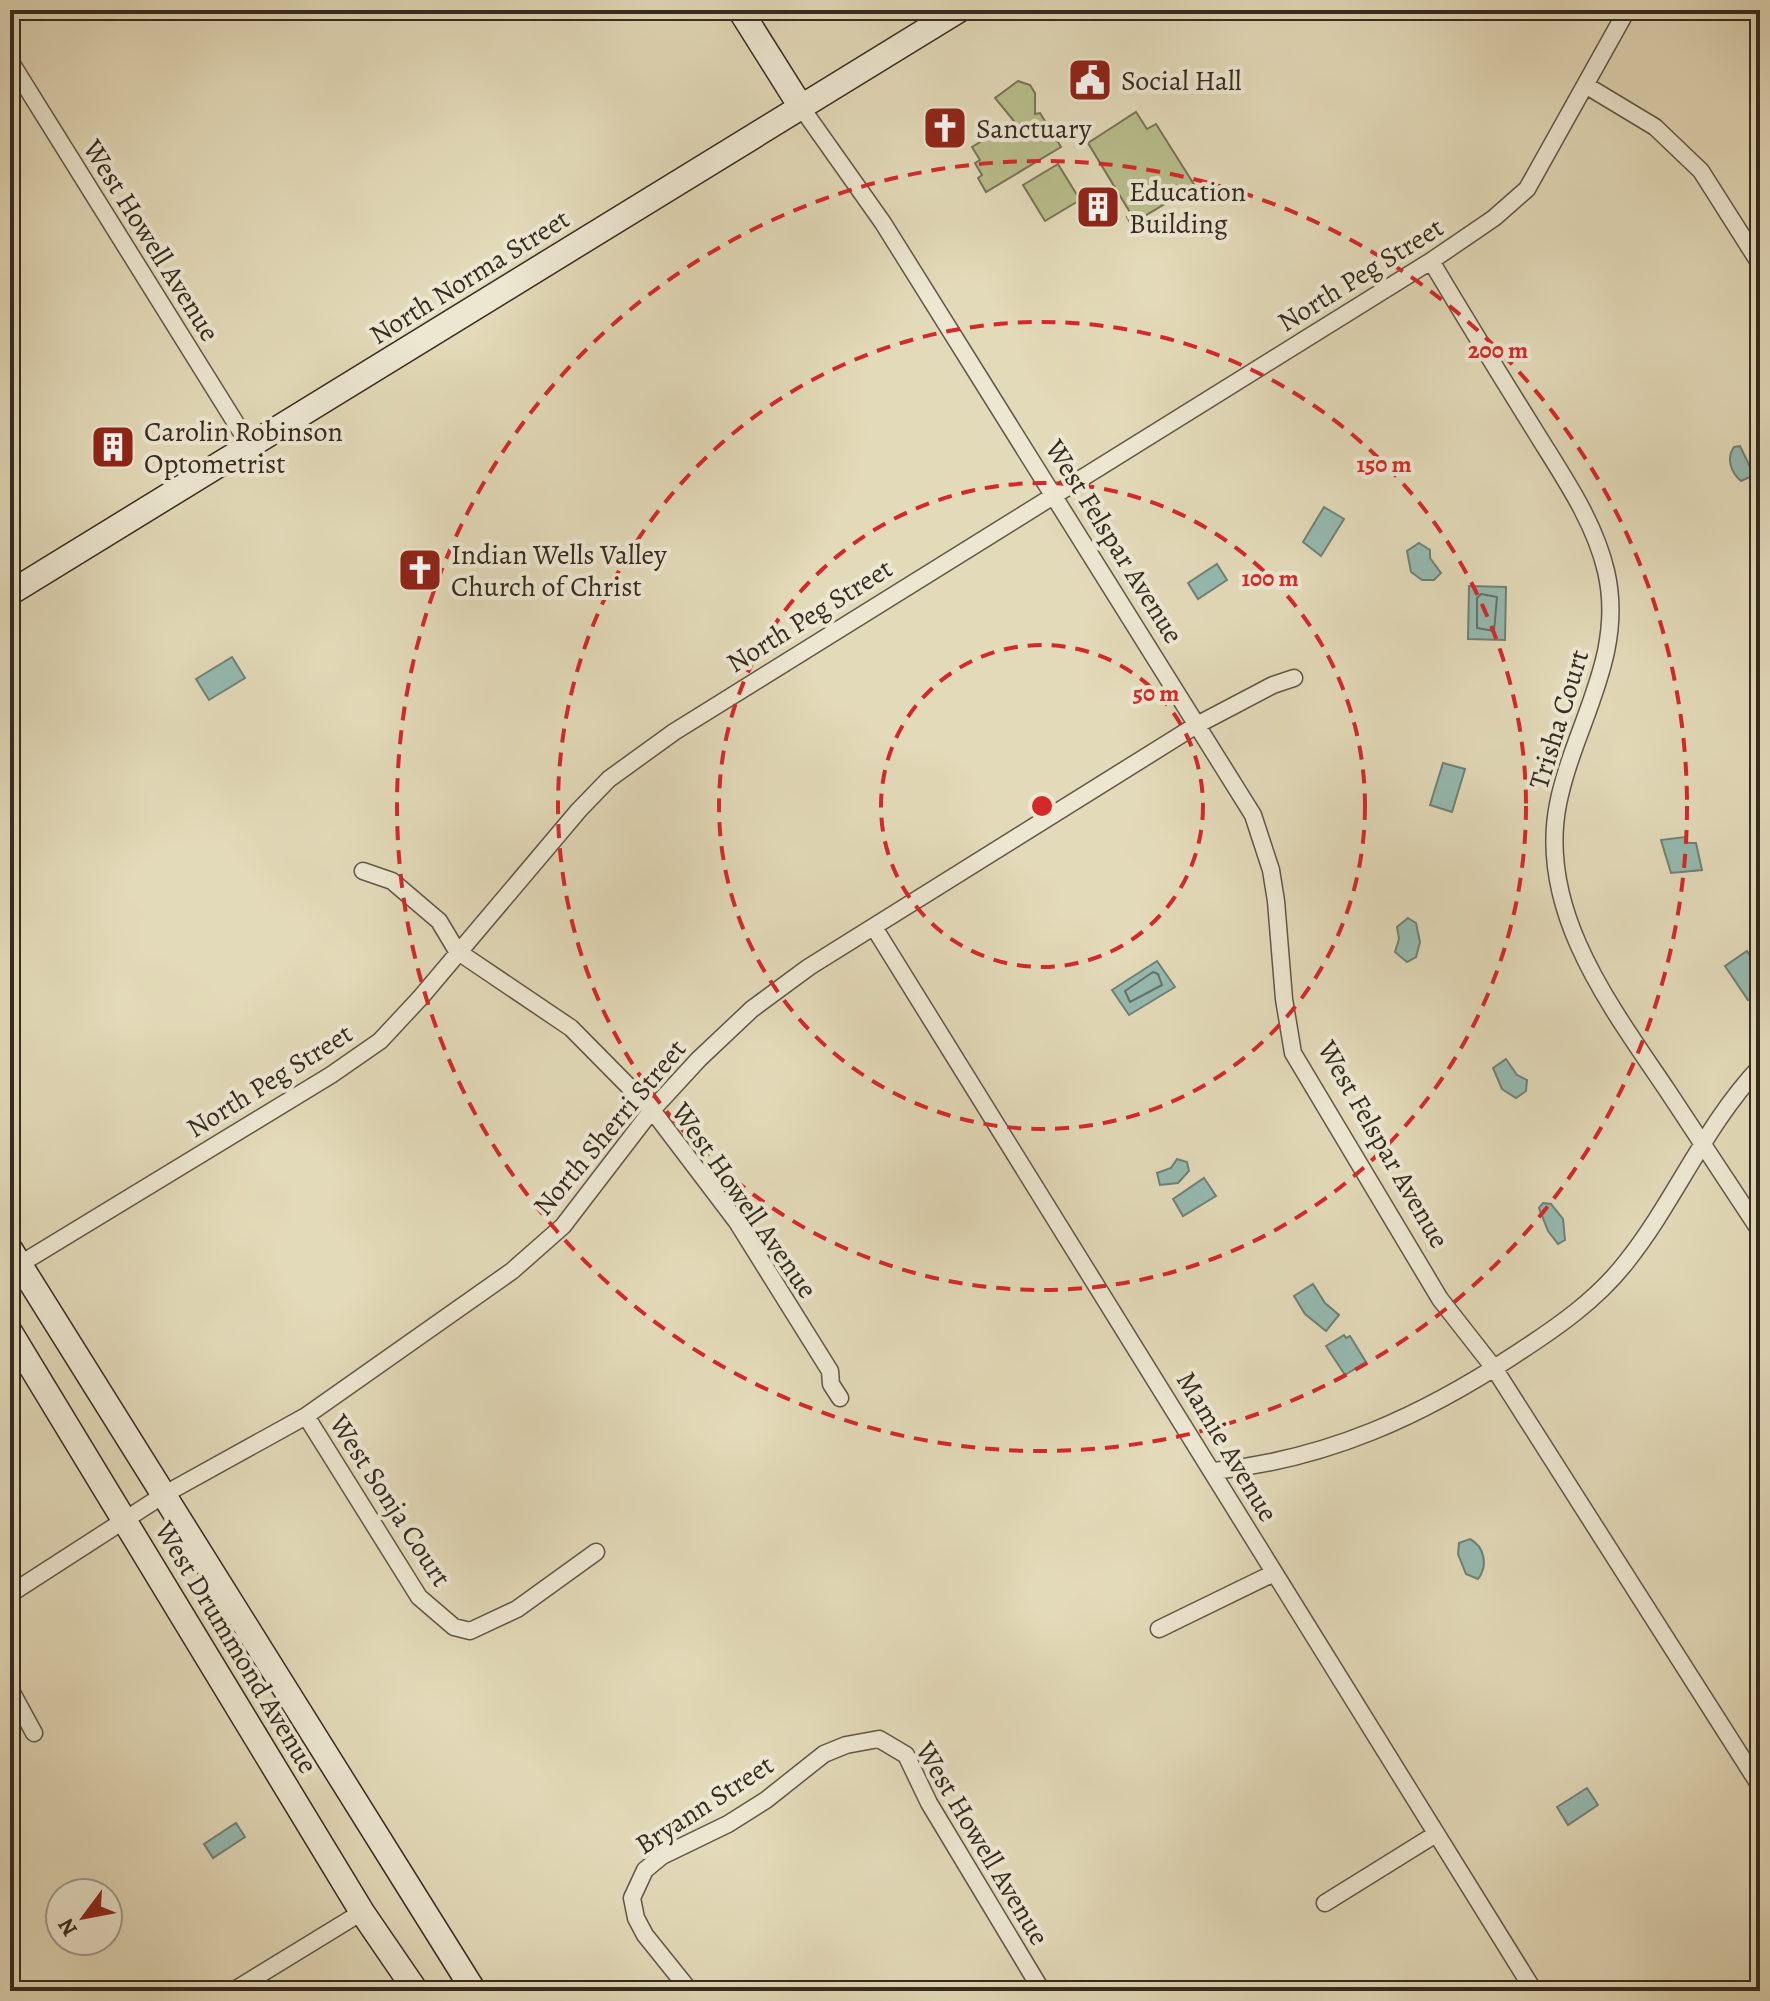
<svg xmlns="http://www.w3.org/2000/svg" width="1770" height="2001" font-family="Alegreya,serif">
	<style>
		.green { fill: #b8be8c; stroke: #767456; stroke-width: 2 }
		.water { fill: #95bab1; stroke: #6f8177; stroke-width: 2 }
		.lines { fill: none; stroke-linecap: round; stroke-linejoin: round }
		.shore { stroke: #657268; stroke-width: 2 }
		.street-casing { stroke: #605746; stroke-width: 19 }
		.secondary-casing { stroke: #352b20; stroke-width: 27 }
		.street { stroke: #ede7d2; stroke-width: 16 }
		.secondary { stroke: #ede7d2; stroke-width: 24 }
		.ring { fill: none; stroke: #d62828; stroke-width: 4; stroke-dasharray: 14 10 }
		.labels { text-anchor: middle; stroke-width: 8; stroke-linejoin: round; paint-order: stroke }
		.poi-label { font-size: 28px; fill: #352b20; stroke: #ede7d2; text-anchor: start }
		.street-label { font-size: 28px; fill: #352b20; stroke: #ede7d2 }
		.centre { fill: #d62828; stroke: #ede7d2; stroke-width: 4 }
		.ring-label { font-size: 24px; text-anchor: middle; font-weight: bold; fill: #d62828; stroke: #ede7d2; stroke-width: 8; stroke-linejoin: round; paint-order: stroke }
	</style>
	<rect width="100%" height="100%" fill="#e3dab9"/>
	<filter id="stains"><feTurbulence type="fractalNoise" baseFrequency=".0025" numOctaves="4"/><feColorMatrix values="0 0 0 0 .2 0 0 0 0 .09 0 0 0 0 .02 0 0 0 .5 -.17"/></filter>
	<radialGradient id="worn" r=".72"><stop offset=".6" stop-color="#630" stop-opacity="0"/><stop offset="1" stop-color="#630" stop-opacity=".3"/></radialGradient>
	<!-- green -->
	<path class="green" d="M1018,81L1030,85L1035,93V114L1040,113L1061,147L986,192L978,178L982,175L975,163L980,160L972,147L1014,121L995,98Z
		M1136,112L1147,129L1156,124L1195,186L1131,224L1127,217L1131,214L1088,143Z
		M1058,164L1080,200L1045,221L1023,185Z"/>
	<!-- water -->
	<path class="water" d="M1740,446L1752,471L1750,477L1741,481C1731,473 1726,458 1734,447Z
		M1324,507L1344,519L1321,556L1303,542Z
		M1419,543L1430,550V558L1441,573L1434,580H1422L1411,572L1407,551Z
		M1217,564L1227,580L1198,599L1188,583Z
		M1469,586L1506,587L1505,640L1468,639Z
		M232,657L245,678L209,700L196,679Z
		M1443,763L1465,769L1452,812L1430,805Z
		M1685,837L1688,843H1696L1702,870L1671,873L1661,840Z
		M1408,918L1416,923L1420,942L1416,957L1407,962L1395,952L1399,939L1397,927Z
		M1747,951L1760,971V992L1748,1000L1725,966Z
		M1157,961L1175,987L1129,1015L1112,990Z
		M1506,1059L1517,1075L1527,1080L1526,1091L1516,1098L1502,1089L1493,1068Z
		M1177,1159L1187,1162L1189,1171L1178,1183L1160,1185L1157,1173L1171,1168Z
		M1204,1178L1216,1196L1183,1216L1173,1199Z
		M1543,1203L1551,1204L1563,1219L1565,1240L1558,1244L1548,1231L1539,1208Z
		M1313,1284L1325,1303L1339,1315L1326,1331L1305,1314L1294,1296Z
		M1344,1335L1346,1338L1350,1336L1366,1362L1345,1375L1326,1346Z
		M1470,1539C1485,1547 1488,1566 1478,1579L1466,1574L1458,1554L1459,1543Z
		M1587,1788L1598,1805L1568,1825L1557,1807Z
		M236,1823L245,1837L213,1858L204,1844Z"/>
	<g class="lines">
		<!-- shore -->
		<path class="shore" d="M1481,594L1497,597L1494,631L1477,628V598Z
			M1153,972L1158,974L1162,985L1130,1002L1125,991Z"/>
		<!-- street casing -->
		<g class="street-casing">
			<path id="street" d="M10,61L250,446
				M1587,86L1655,127L1701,171L1760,264
				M801,107L883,223L1253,815L1271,870L1276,901L1284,999L1293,1053L1440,1299L1494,1368L1760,1786
				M1431,261C1465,318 1500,375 1535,431C1562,475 1594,520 1606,571C1626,656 1574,724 1558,804C1537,911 1611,1007 1667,1090C1698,1137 1729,1184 1760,1231
				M363,871L392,881L439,921L457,951L571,1028L652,1110L737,1222L830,1371L831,1384L840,1398
				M875,929L1534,1991
				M12,1269L331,1075L380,1041L421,997L579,810L609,779L674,732L1431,261L1494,218L1527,189L1627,10
				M306,1416L419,1597L454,1627L470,1631L517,1609L596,1552
				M1214,1471C1328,1459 1422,1416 1516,1354C1556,1328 1597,1300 1627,1261C1676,1199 1705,1125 1760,1067
				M10,1594L165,1494L306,1416L512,1271L563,1226L652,1110L699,1059L752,1009L809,967L1195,726L1273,685L1294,678
				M1159,1629L1274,1573
				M10,1689L34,1733
				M1325,1903L1436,1834
				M233,1991L362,1912
				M690,1991L645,1935L636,1918L632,1898L645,1870L662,1856L728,1824L766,1800L824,1754L846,1745L879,1739L906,1755L929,1803L1042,1991"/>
		</g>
		<!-- secondary casing -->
		<g class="secondary-casing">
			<path id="secondary" d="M740,10L801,107
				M10,593L959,10
				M10,1249L474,1991
				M10,1332L362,1912L416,1991"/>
		</g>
		<!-- street -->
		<use href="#street" class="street"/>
		<!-- secondary -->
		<use href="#secondary" class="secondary"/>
	</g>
	<!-- distance rings -->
	<g class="ring">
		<circle cx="1042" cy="806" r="161"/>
		<circle cx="1042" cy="806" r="323"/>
		<circle cx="1042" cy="806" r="484"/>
		<circle cx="1042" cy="806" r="645"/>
	</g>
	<!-- icons -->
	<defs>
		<g id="civic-square" transform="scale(2.3)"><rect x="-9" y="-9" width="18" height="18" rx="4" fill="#8f2418" stroke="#ede7d2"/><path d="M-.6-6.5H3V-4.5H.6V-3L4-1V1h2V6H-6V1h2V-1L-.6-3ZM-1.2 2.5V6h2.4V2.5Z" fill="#fff"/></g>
		<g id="church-square" transform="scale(2.3)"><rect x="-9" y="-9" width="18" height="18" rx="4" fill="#8f2418" stroke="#ede7d2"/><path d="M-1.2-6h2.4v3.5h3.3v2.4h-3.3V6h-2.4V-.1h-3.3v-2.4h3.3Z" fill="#fff"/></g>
		<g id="building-square" transform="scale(2.3)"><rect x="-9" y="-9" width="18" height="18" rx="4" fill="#8f2418" stroke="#ede7d2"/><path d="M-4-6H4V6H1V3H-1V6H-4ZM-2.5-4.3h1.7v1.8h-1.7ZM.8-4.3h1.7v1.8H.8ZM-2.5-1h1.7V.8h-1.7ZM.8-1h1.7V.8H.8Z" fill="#fff"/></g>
	</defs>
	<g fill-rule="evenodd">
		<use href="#civic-square" x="1090" y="80"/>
		<use href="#church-square" x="945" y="128"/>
		<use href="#building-square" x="1098" y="207"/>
		<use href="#building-square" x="113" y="447"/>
		<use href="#church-square" x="420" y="570"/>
	</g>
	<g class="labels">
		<!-- poi labels -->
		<g class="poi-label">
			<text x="1121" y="90">Social Hall</text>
			<text x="976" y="138">Sanctuary</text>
			<text x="1129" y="201">Education<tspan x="1129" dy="32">Building</tspan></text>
			<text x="144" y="441">Carolin Robinson<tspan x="144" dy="32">Optometrist</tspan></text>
			<text x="451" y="564">Indian Wells Valley<tspan x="451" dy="32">Church of Christ</tspan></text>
		</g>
		<!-- street labels -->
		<g class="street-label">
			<text transform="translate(152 240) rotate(58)" y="10">West Howell Avenue</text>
			<text transform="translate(1360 274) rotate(-32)" y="10">North Peg Street</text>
			<text transform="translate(469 276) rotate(-32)" y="10">North Norma Street</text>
			<text transform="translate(1115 541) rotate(58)" y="10">West Felspar Avenue</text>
			<text transform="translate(809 615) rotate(-32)" y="10">North Peg Street</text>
			<text transform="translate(1558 719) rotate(-73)" y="10">Trisha Court</text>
			<text transform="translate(269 1080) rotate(-32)" y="10">North Peg Street</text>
			<text transform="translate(609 1127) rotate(-50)" y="10">North Sherri Street</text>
			<text transform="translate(1384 1144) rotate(60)" y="10">West Felspar Avenue</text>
			<text transform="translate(745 1200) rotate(55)" y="10">West Howell Avenue</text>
			<text transform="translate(1228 1446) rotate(59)" y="10">Mamie Avenue</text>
			<text transform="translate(391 1500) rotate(57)" y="10">West Sonja Court</text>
			<text transform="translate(237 1647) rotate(59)" y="10">West Drummond Avenue</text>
			<text transform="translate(704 1804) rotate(-33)" y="10">Bryann Street</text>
			<text transform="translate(983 1843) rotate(59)" y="10">West Howell Avenue</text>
		</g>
	</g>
	<circle cx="1042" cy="806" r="12" class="centre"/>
	<g class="ring-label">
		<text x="1498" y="358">200 m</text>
		<text x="1384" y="472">150 m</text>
		<text x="1270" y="586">100 m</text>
		<text x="1156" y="701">50 m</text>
	</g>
	<!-- margin -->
	<rect width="1770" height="2001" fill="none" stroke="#e3dab9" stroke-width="40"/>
	<rect x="12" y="12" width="1746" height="1977" fill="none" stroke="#352b20" stroke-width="4"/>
	<rect x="20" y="20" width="1730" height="1961" fill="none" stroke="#352b20" stroke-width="2"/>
	<!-- north arrow -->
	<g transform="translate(84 1917) rotate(238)"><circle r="38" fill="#ede7d2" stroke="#a39c8b" stroke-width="2"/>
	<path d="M0-6L14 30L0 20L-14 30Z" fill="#8f2418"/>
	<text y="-12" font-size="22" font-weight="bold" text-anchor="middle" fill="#352b20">N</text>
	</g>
	<rect width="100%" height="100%" filter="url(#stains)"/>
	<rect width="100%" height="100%" fill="url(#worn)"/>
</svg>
